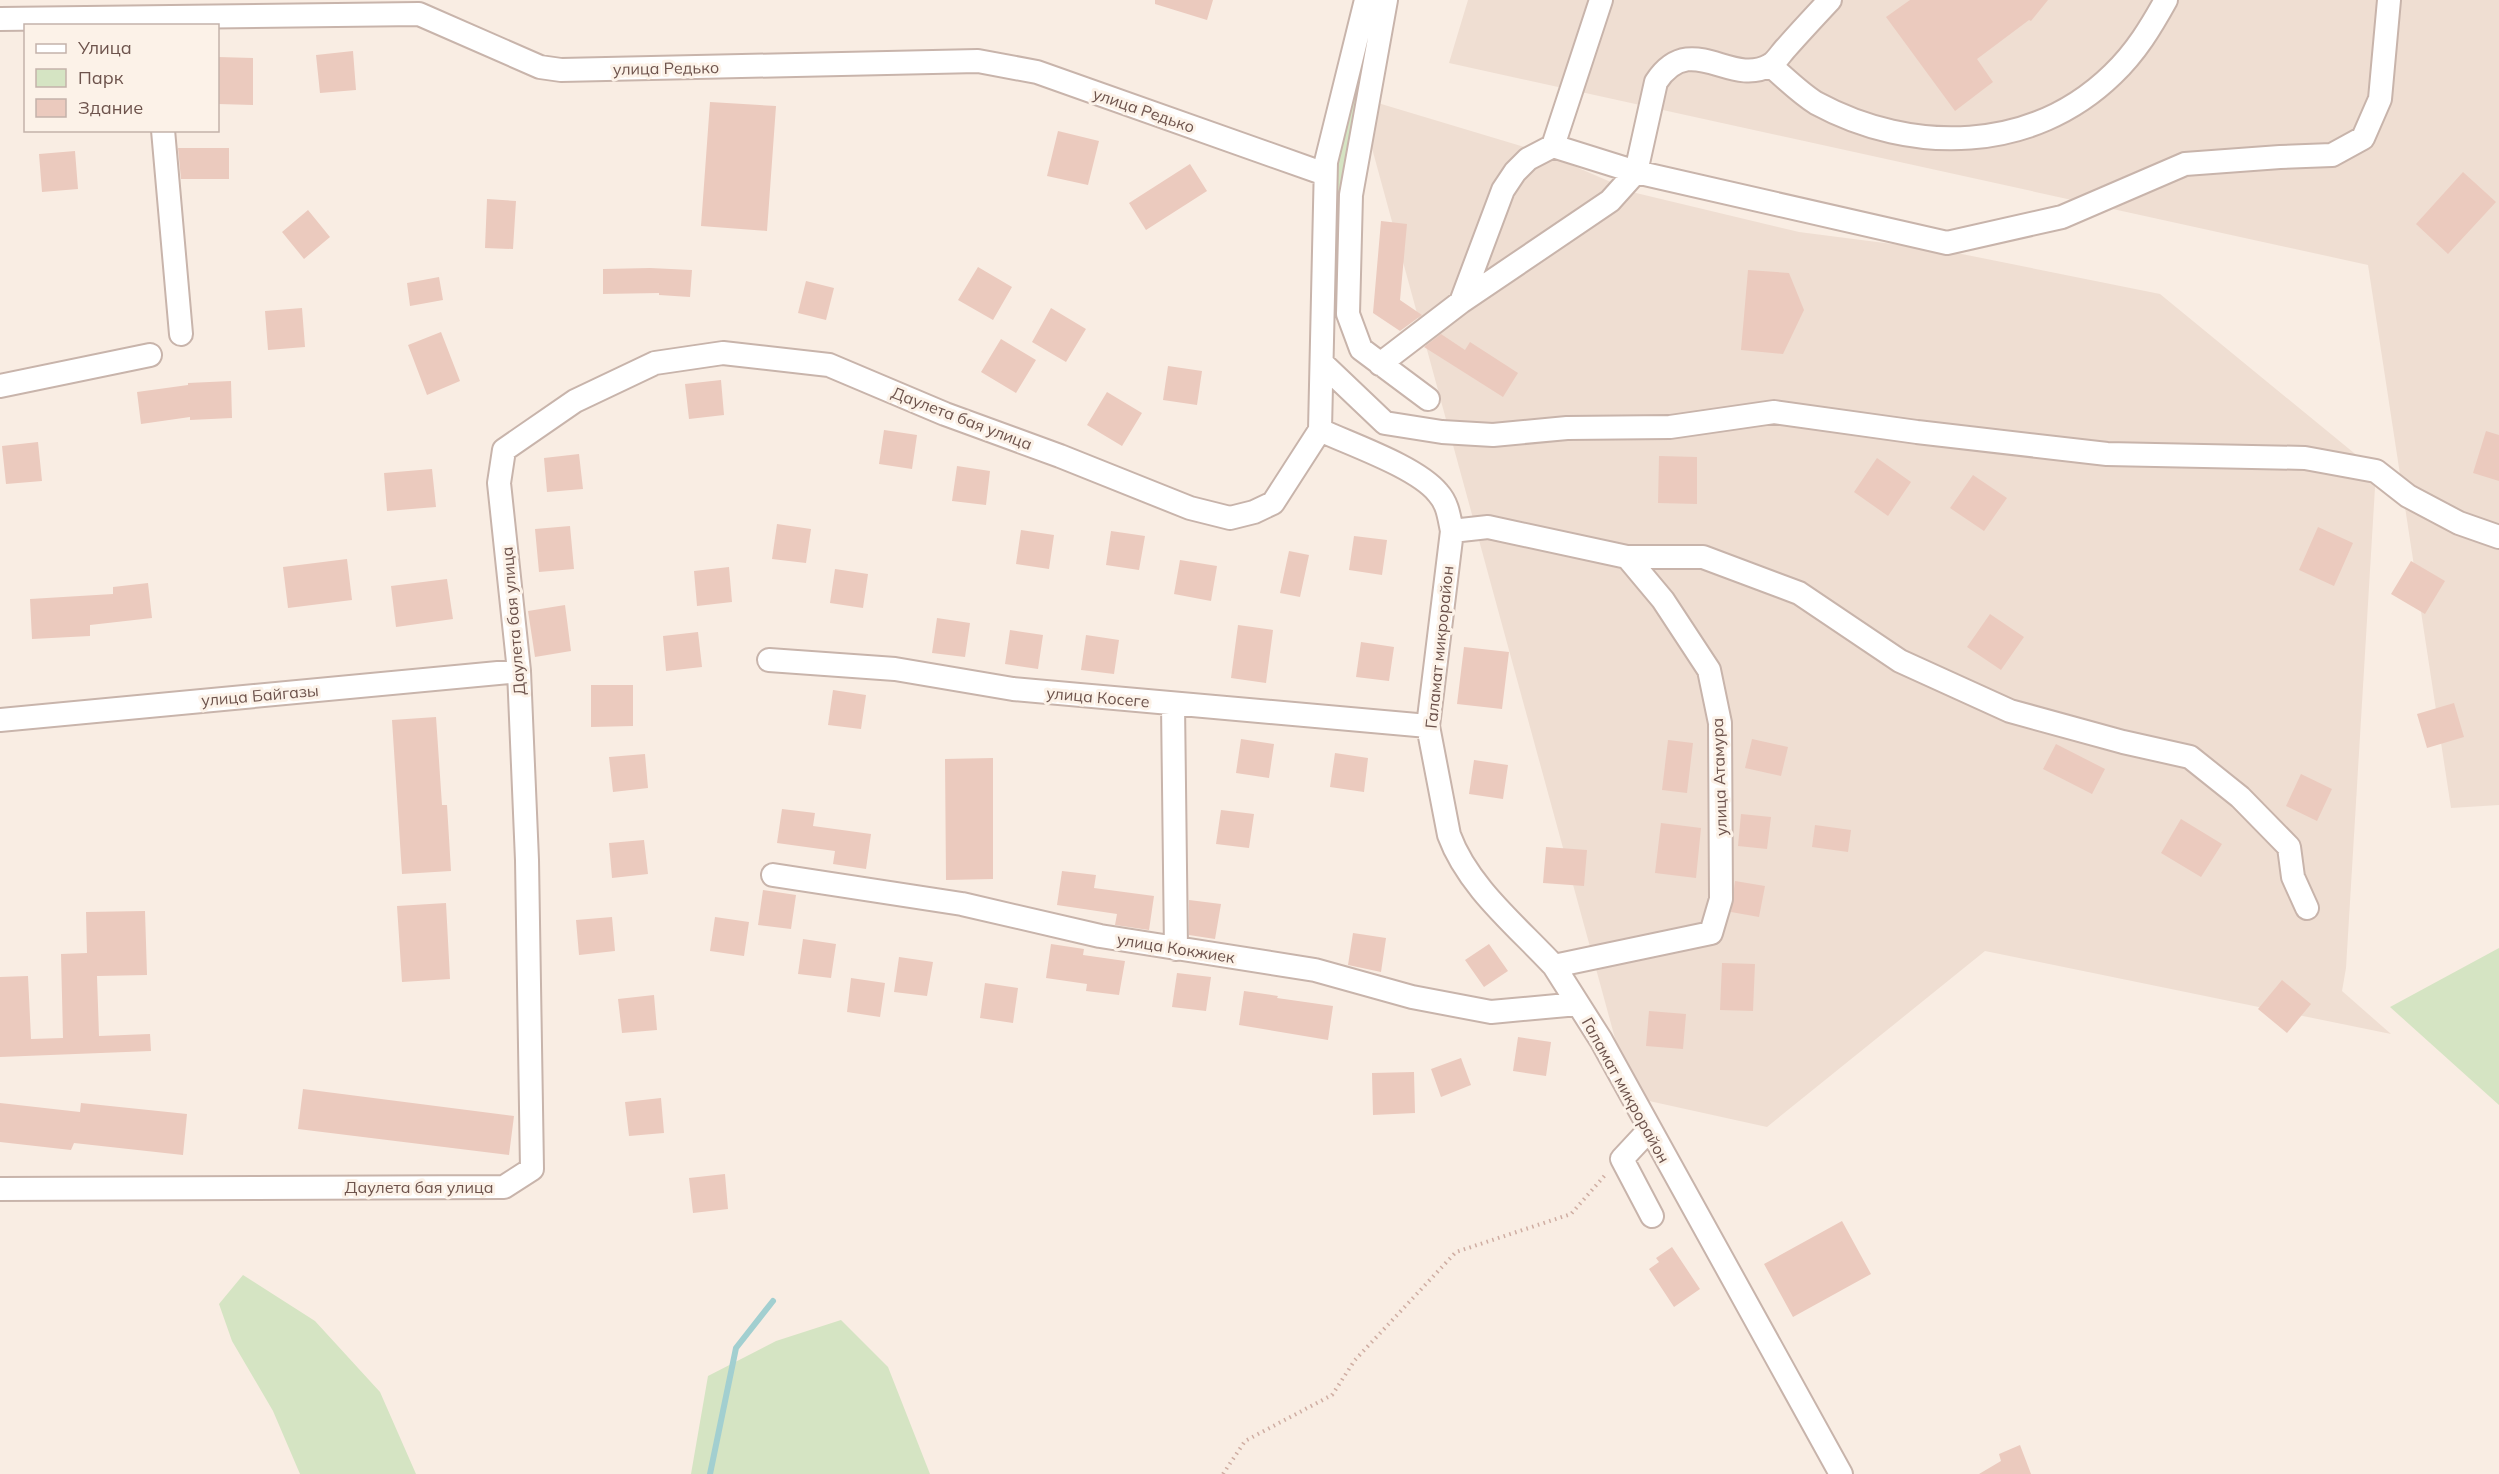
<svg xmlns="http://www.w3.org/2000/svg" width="2499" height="1474" font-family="Mulish,sans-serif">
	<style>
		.residential { fill: #efded2 }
		.green { fill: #d5e4c3 }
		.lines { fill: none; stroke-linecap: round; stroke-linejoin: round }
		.stream { stroke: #a2cfd0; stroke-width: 6 }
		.building { fill: #ebcabe }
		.minor-casing { stroke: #c8b4ab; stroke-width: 26 }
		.path { stroke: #cfada2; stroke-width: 4; stroke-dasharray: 1.5 4.5; stroke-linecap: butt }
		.minor { stroke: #fff; stroke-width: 22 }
		.labels { text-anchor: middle; stroke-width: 6; stroke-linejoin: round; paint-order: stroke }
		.street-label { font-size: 16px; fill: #6d534c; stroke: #fcf2e8 }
	</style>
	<rect width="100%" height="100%" fill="#f9ede3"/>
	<!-- residential -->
	<path class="residential" d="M1468,0H2499V805L2451,808L2368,265L1449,63Z
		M1358,97L1544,153L1636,193L1799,232L1947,251L2160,294L2376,471L2346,968L2342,991L2391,1034L1985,951L1767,1127L1631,1097Z"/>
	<!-- green -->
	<path class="green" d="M1369,0H1382L1345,298L1333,296L1332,166Z
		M2499,948V1105L2390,1007Z
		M243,1275L315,1321L380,1392L416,1474H300L273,1411L232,1341L219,1304Z
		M841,1320L888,1367L930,1474H691L708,1376L776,1341Z"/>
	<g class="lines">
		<!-- stream -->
		<path class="stream" d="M710,1474L736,1348L773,1301"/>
	</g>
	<!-- building -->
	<path class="building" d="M1155,0H1213L1207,20L1155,4Z
		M1910,0H2048L2031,21L2029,20L1977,59L1993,82L1955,111L1886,17Z
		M353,51L356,90L320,93L316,55Z
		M218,57L253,58V105L218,104Z
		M710,102L776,106L767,231L701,226Z
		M1058,131L1099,141L1088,185L1047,176Z
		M178,148H229V179H181Z
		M75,151L78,189L42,192L39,154Z
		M1190,164L1207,191L1146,230L1129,203Z
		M2463,172L2496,202L2448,254L2416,224Z
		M487,199L516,201L513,249L485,248Z
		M308,210L330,237L304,259L282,232Z
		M1381,221L1407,224L1400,300L1422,315L1400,331L1373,313Z
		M978,267L1012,287L993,320L958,300Z
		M650,268L692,270L690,297L659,295V293L603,294V269Z
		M1748,270L1789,273L1804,310L1783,354L1741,350Z
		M439,277L443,300L410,306L407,283Z
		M806,281L834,288L826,320L798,313Z
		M302,308L305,347L268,350L265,311Z
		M1051,308L1086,329L1066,362L1032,342Z
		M441,332L460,381L427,395L408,345Z
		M1441,334L1465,350L1470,342L1518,373L1503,397L1424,347Z
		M1001,339L1036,360L1016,393L981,372Z
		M1168,366L1202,371L1197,405L1163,400Z
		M721,380L724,415L689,419L685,384Z
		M231,381L232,418L190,420V417L141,424L137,392L188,385V383Z
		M1107,392L1142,413L1122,446L1087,425Z
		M884,430L917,435L912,469L879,464Z
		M2486,431L2499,435V481L2473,473Z
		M38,442L42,481L6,484L2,446Z
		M579,454L583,489L547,492L544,458Z
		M1659,456L1697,457V504L1658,503Z
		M1877,458L1911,482L1888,516L1854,492Z
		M957,466L990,471L986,505L952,501Z
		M432,469L436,507L387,511L384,473Z
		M1973,475L2007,498L1984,531L1950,508Z
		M777,524L811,529L806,563L772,559Z
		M570,526L574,569L539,572L535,529Z
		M2318,527L2353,543L2334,586L2299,570Z
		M1021,530L1054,535L1049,569L1016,564Z
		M1111,531L1145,536L1139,570L1106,565Z
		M1354,536L1387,540L1382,575L1349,570Z
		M1289,551L1309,555L1300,597L1280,593Z
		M347,559L352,600L288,608L283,567Z
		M1180,560L1217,566L1211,601L1174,594Z
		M2411,561L2445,581L2425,614L2391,594Z
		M729,567L732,602L697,606L694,571Z
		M835,569L868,574L863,608L830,603Z
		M447,579L453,619L396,627L391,586Z
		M148,583L152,618L90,625V636L32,639L30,599L113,594V587Z
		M565,605L571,651L535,657L528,611Z
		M1990,614L2024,637L2001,670L1967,647Z
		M937,618L970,623L965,657L932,653Z
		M1238,625L1273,630L1266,683L1231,678Z
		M1010,630L1043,635L1038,669L1005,664Z
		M698,632L702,667L666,671L663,636Z
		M1086,635L1119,640L1114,674L1081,670Z
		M1361,642L1394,647L1389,681L1356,677Z
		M1464,647L1509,652L1502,709L1457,704Z
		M591,685H633V726L591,727Z
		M833,690L866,695L861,729L828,725Z
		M2454,703L2464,737L2427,748L2417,714Z
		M436,717L442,805H447L451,871L402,874L392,720Z
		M1241,739L1274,744L1269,778L1236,773Z
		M1752,739L1788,747L1781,776L1745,768Z
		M1668,740L1693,743L1687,793L1662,790Z
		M2056,744L2105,769L2092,794L2043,769Z
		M1335,753L1368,758L1364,792L1330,787Z
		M645,754L648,788L613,792L609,757Z
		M993,758V879L946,880L945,759Z
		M1474,760L1508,765L1503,799L1469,794Z
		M2301,774L2332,789L2317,821L2286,806Z
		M782,809L815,813L813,826L871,834L866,869L833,864L835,851L777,843Z
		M1221,810L1254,814L1249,848L1216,844Z
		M1741,814L1771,817L1767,849L1738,846Z
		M2181,819L2222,844L2201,877L2161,853Z
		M1661,823L1701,828L1696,878L1655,873Z
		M1815,825L1851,830L1848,852L1812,847Z
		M644,840L648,874L612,878L609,843Z
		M1546,847L1587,850L1584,886L1543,883Z
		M1062,871L1096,875L1094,888L1154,896L1149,930L1115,925L1117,914L1057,905Z
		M1735,881L1765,886L1759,917L1731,912Z
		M763,890L796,895L791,929L758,925Z
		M1189,900L1221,904L1215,939L1189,935Z
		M446,903L450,979L402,982L397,906Z
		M145,911L147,975L97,976L99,1036L150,1034L151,1051L0,1057V977L28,976L31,1039L63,1038L61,954L87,953L86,912Z
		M612,917L615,951L579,955L576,920Z
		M715,917L749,922L744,956L710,951Z
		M1353,933L1386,938L1381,972L1348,965Z
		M803,939L836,944L831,978L798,974Z
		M1051,944L1084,949L1083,955L1125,961L1119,995L1086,991L1087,984L1046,978Z
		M1489,944L1508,971L1484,987L1465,960Z
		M899,957L933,962L927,996L894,992Z
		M1722,963L1755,964L1753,1011L1720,1010Z
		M1177,973L1211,977L1206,1011L1172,1007Z
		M851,978L885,983L880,1017L847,1012Z
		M2282,980L2311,1004L2287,1033L2258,1009Z
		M985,983L1018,988L1013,1023L980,1018Z
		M1244,991L1278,996L1277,998L1333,1006L1328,1040L1239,1025Z
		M654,995L657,1030L622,1033L618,999Z
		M1649,1011L1686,1014L1683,1049L1646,1046Z
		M1518,1037L1551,1042L1546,1076L1513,1071Z
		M1461,1058L1471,1085L1441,1097L1431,1069Z
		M1414,1072L1415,1113L1373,1115L1372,1073Z
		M303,1089L514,1116L509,1155L298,1129Z
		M661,1098L664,1133L629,1136L625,1102Z
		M0,1103L80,1112L81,1103L187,1114L183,1155L74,1143L71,1150L0,1142Z
		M725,1174L728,1209L693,1213L689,1178Z
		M1842,1221L1871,1274L1793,1317L1764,1264Z
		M1672,1247L1700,1289L1674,1307L1649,1269L1659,1262L1656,1258Z
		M2020,1445L2031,1474H1979L2001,1461L1999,1454Z"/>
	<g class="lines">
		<!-- minor casing -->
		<g class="minor-casing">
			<path id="minor" d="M1386,0L1351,195L1348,314L1361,349L1428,399
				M0,19L419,14L540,67L561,70L978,61L1037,72L1325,174
				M1770,65C1785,78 1800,93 1816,103C1912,155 2032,153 2113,74C2136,52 2151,27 2166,0
				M163,130L181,334
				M1553,146L1636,172L1947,243L2062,217L2185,164L2280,157L2332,155L2363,138L2380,99L2389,0
				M1461,302L1503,190L1515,172L1528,159L1553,146L1601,0
				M1323,364L1385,423L1442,432L1493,435L1567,428L1670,427L1774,412L1917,432L2107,454L2305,458L2376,471L2408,496L2459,523L2499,537
				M1380,364L1461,302L1610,201L1636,172L1656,82C1691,29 1730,88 1770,65C1776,62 1781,53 1786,48C1800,32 1815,16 1830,0
				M0,386L150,355
				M1320,430C1352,445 1417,467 1438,493C1448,504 1449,517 1452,531L1428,726L1449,835C1468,887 1517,926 1554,966L1601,1040L1841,1474
				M1320,430L1326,162L1366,0
				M1452,531L1488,527L1627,557L1663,600L1709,670L1720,723L1721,899L1711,933L1554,966
				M1627,557H1703L1799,593L1900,661L2010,711L2123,742L2190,757L2240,797L2289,847L2293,877L2307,908
				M769,660L895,669L1013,689L1428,726
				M1173,704L1176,949
				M0,720L519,671
				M773,875L962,904L1100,936L1315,970L1412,997L1491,1012L1578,1004
				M1649,1130L1622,1159L1652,1216
				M0,1189L504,1187L532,1169L527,860L519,671L499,483L504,450L575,401L655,363L723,353L829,365L945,414L1060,456L1190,508L1230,518L1254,512L1273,503L1320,430"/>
		</g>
		<!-- path -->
		<path class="path" d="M1223,1474L1245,1441L1332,1395L1355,1360L1456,1252L1571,1214L1606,1174"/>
		<!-- minor -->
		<use href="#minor" class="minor"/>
	</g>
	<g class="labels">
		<!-- street labels -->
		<g class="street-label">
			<text transform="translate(666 68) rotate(-1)" y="6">улица Редько</text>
			<text transform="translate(1144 110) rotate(19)" y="6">улица Редько</text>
			<text transform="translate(962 418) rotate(21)" y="6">Даулета бая улица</text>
			<text transform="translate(513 621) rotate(-95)" y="6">Даулета бая улица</text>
			<text transform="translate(1439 647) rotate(-84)" y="6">Галамат микрорайон</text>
			<text transform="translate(260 695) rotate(-5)" y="6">улица Байгазы</text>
			<text transform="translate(1098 697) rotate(5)" y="6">улица Косеге</text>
			<text transform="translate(1719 777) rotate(-92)" y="6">улица Атамура</text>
			<text transform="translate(1176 948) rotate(9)" y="6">улица Кокжиек</text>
			<text transform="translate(1626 1090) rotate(61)" y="6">Галамат микрорайон</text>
			<text x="419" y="1193">Даулета бая улица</text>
		</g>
	</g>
	<!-- legend -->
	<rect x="24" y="24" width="195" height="108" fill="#fcf2e8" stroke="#c3b2aa" stroke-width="1.5"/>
	<rect x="36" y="44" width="30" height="9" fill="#ffffff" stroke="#c3b2aa" stroke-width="1.5"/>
	<text x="78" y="54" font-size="18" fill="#6d534c">Улица</text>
	<rect x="36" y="69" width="30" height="18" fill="#d5e4c3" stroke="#c3b2aa" stroke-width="1.5"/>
	<text x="78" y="84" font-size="18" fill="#6d534c">Парк</text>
	<rect x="36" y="99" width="30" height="18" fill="#ebcabe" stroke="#c3b2aa" stroke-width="1.5"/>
	<text x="78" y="114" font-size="18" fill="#6d534c">Здание</text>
</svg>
